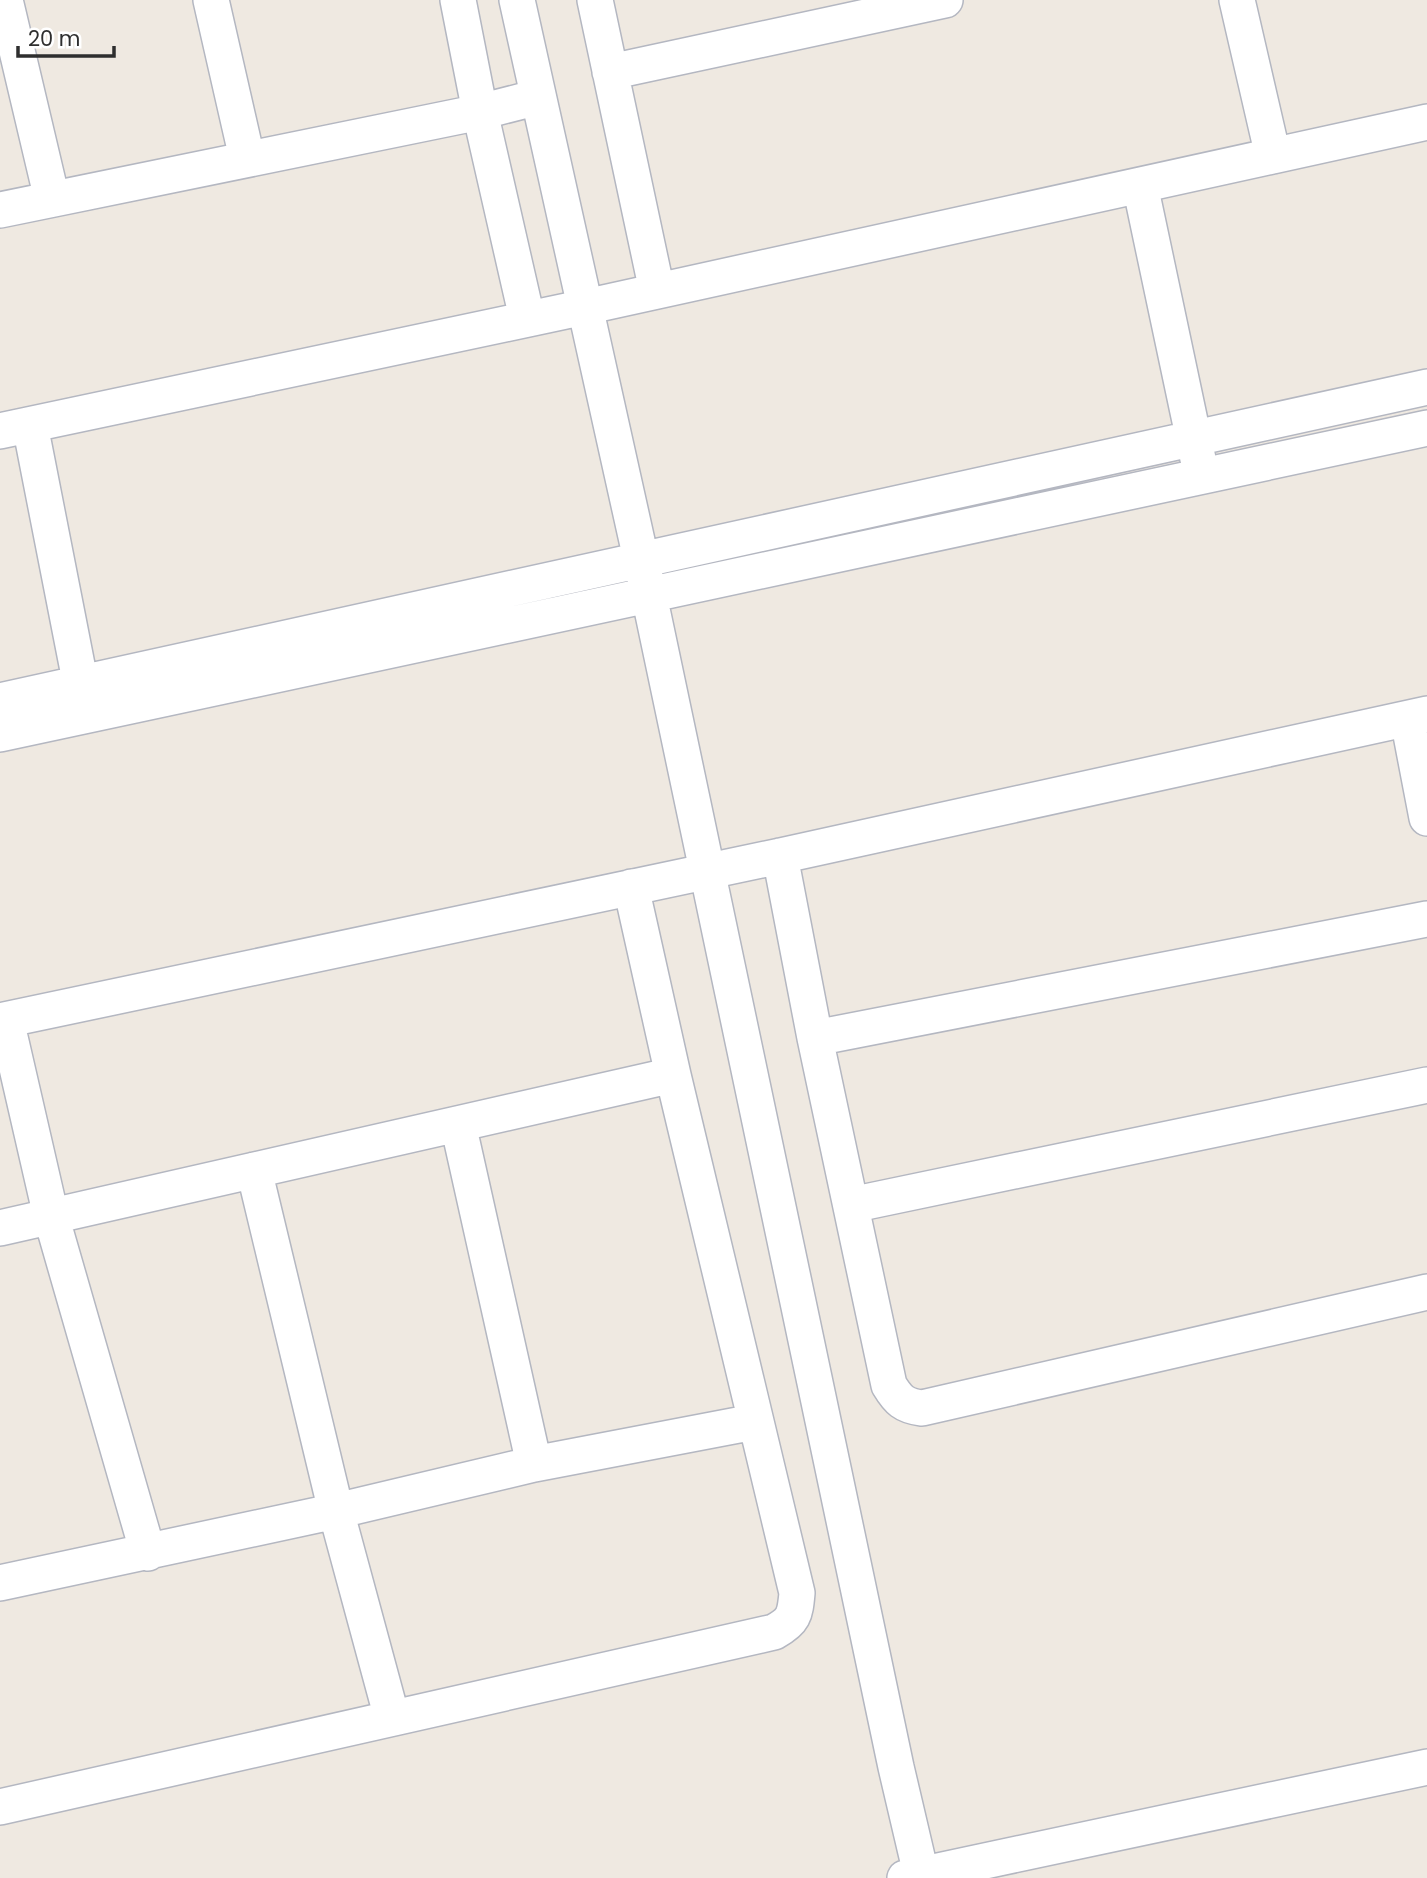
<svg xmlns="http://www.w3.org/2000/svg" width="1427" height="1878" font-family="Poppins,sans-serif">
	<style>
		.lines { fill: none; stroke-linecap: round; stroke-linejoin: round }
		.minor-casing { stroke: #b4b7c1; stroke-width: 38 }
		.minor { stroke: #fff; stroke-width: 35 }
	</style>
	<rect width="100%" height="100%" fill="#efe9e1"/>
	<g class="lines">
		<!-- minor casing -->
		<g class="minor-casing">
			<path id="minor" d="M5,0L52,199
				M211,0L247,158
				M458,0L480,112L527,318
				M517,0L649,595L896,1767L922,1878
				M595,0L657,291
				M1237,0L1273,156
				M610,72L945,0
				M1140,185L1198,459
				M0,210L480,112L538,97
				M30,425L85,706
				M0,431L585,307L1427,122
				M0,701L1427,387
				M1408,719L1427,818
				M0,734L1427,428
				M780,856L815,1038L889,1385C898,1400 904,1406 922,1408L1427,1292
				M6,1020L51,1216L148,1553
				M0,1021L780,856L1427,714
				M815,1038L1427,919
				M458,1124L534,1464
				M254,1170L336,1511L392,1718
				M851,1205L1427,1085
				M0,1228L673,1075
				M0,1583L336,1511L534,1464L754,1422
				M0,1807L774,1632C794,1621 795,1615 797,1593L673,1075L631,887
				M905,1878L1427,1767"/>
		</g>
		<!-- minor -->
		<use href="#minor" class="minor"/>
	</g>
	<!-- scale -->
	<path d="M18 46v10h96v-10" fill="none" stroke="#2e2e2e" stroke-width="3.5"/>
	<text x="28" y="46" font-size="21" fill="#2e2e2e" stroke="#ffffff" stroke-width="5" paint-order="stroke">20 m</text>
</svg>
